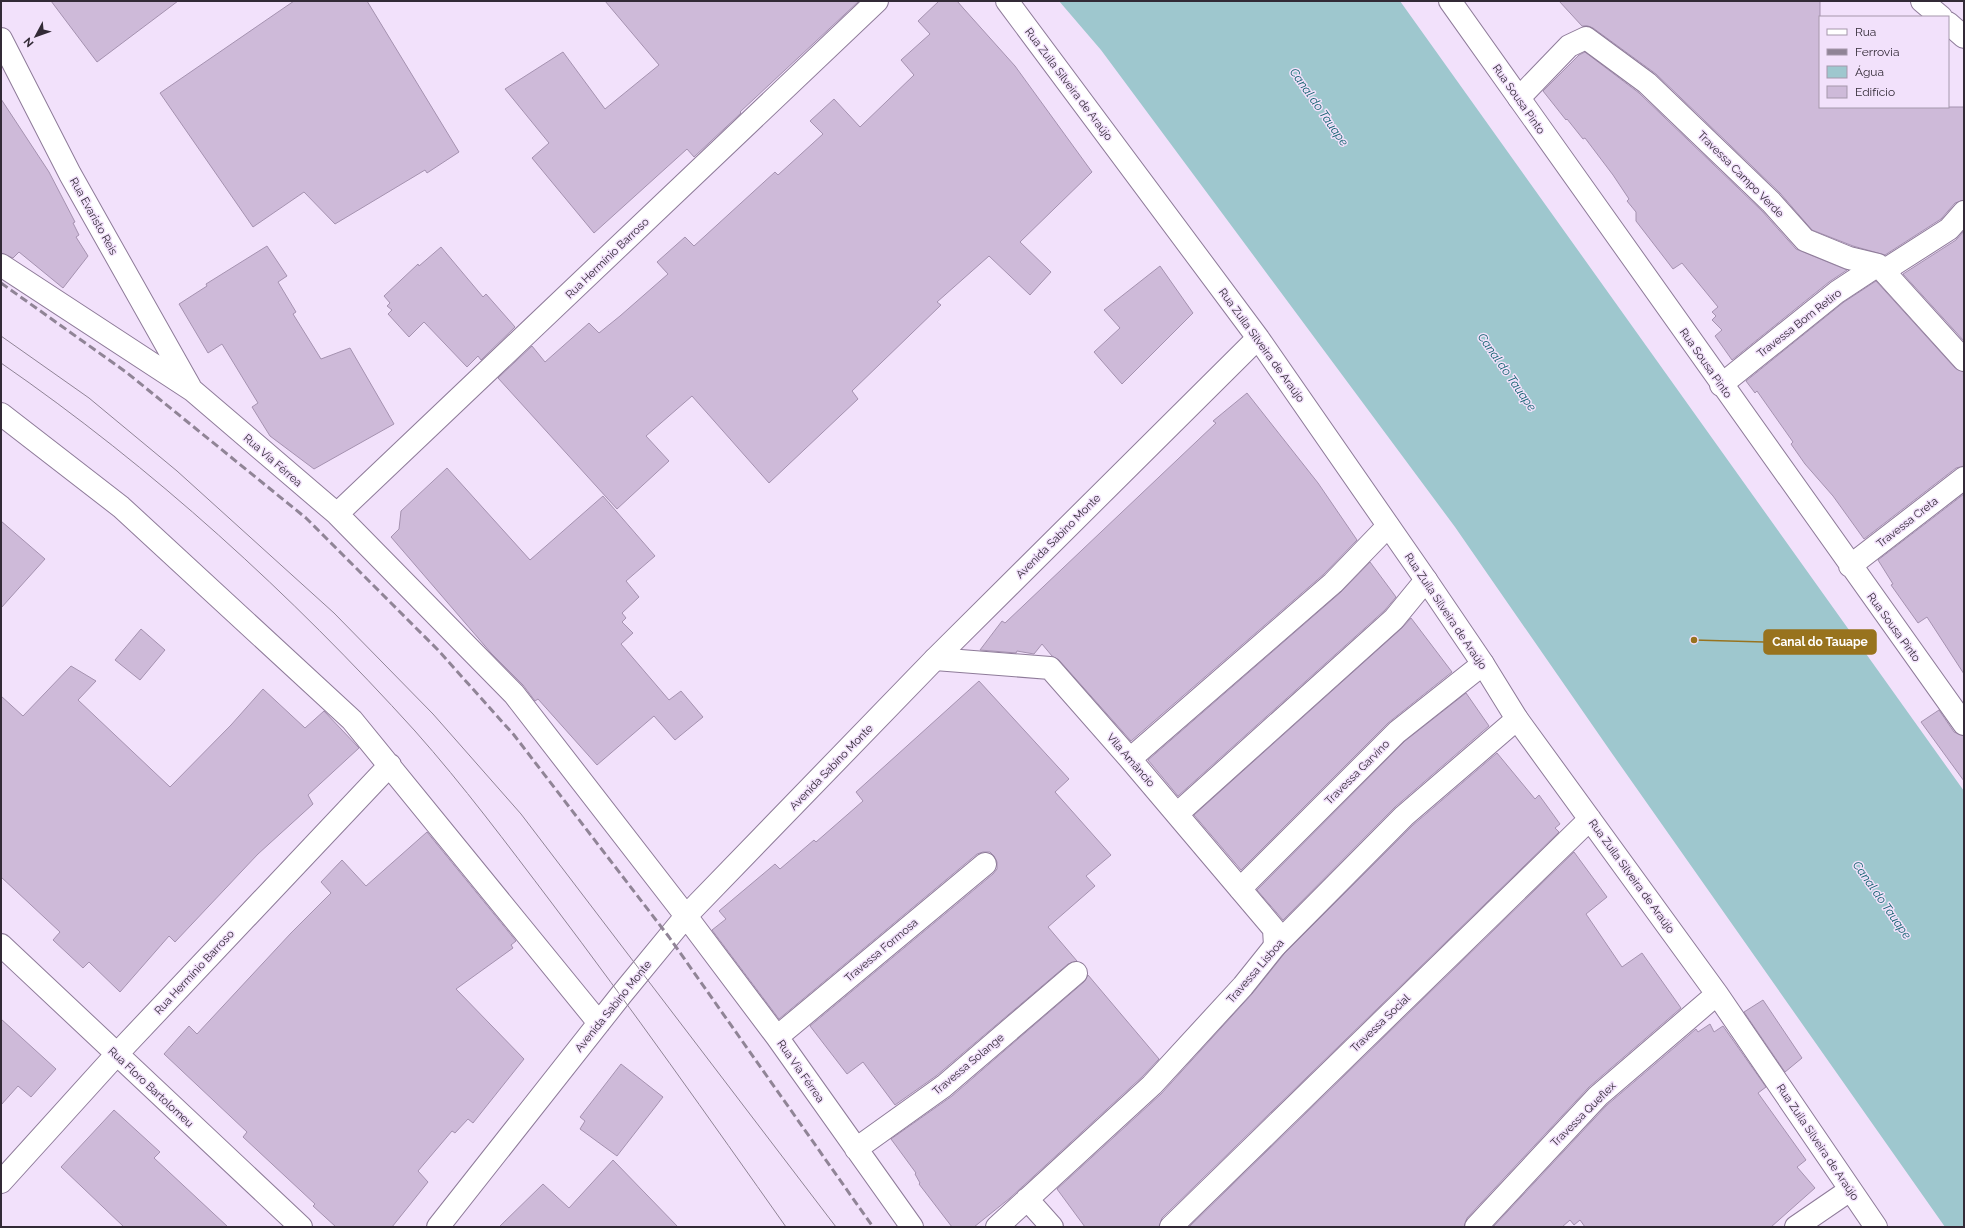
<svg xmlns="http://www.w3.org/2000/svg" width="1965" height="1228" font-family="Raleway,sans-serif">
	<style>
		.water { fill: #9ec7ce }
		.building { fill: #cebad9; stroke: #a592b0 }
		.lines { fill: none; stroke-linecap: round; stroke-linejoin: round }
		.service-casing { stroke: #8e7b99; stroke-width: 24 }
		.minor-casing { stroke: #8e7b99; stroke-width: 24 }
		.service { stroke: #fff; stroke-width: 22 }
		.minor { stroke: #fff; stroke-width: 22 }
		.tram { stroke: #908496; stroke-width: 1 }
		.rail { stroke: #908496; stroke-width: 3; stroke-dasharray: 8 4; stroke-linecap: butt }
		.labels { text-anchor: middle; stroke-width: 3; stroke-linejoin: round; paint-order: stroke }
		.street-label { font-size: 11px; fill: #322a36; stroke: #f2e1fb }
		.water-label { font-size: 12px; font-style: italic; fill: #0e616d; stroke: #f2e1fb }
		.leader { fill: none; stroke: #98731e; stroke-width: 1.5 }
		.callout-dot { fill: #98731e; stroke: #f2e1fb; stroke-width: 1.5 }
		.callout { fill: #98731e; stroke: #98731e; stroke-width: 1.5 }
		.callout-label { font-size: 12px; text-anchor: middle; font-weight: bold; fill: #fff }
	</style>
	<rect width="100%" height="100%" fill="#f2e1fb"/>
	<!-- water -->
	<path class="water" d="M1059,1H1400L1964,791V1227H1945L1611,752L1455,527L1101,50Z"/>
	<!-- building -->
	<path class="building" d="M51,1H178L97,62Z
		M294,1H367L459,152L427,173L425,170L335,224L304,192L253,227L160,93Z
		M605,1H859L740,112L741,113L694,157L687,149L594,233L532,158L549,143L505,89L563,52L605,109L659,65Z
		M939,1H957L964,9L1015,66L1092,172L1020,242L1051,272L1030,295L989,256L937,302L941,305L852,391L858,399L769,483L692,396L646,436L669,461L617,509L498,378L532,346L545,362L589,323L599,333L620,316L668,274L657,262L685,237L694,246L775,172L778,175L823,134L810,121L834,99L860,127L914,75L901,60L930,34L918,21Z
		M1559,1H1820V107H1964V200L1955,203L1941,219L1885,255L1853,246L1812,230L1780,193L1656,74L1593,28L1588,26H1582Z
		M1585,52L1639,93L1762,211L1796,249L1847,270L1829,282L1732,360L1715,336L1722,330L1712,320L1716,316L1712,312L1718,307L1682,263L1673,269L1636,221V212L1627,201L1629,199L1613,175L1585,138L1583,139L1567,119L1566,120L1543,91L1579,55Z
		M1,99L49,172L75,222L73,223L79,235L76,237L88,256L63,288L19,252L13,258L1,253Z
		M1964,231V341L1903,274L1956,240Z
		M267,246L287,276L278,282L296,312L293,314L321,359L350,348L394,424L314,469L270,436L252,407L258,403L222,344L208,353L179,304L207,286L206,284Z
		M441,247L483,297L486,294L515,327L481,360L478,356L467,367L424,322L409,337L388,314L392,310L387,306L390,303L384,296L418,264L419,266Z
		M1160,266L1193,313L1122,384L1094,352L1120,328L1104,310Z
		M1876,281L1955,368L1964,372V466L1956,468L1864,539L1833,496L1805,464L1791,444L1793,442L1757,391L1755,393L1746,381L1844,302Z
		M1247,393L1318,483L1357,540L1324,574L1131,741L1059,660L1052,656L1042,644L1034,654L1017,651L1016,653L980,650L1002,621L1005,623L1216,423L1213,421Z
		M447,468L530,560L603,496L655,556L626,581L639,597L622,613L626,618L622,622L633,633L621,644L669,700L681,691L703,717L675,740L654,716L597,765L538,699L535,701L523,685L491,653L391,537L399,529L401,511Z
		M1964,494V674L1927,617L1918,623L1891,585L1893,584L1878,560Z
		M1,521L45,559L1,608Z
		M1370,562L1396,597L1385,610L1178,796L1148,760L1341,592Z
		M1411,618L1452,672L1388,723L1241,870L1194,815L1402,628Z
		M141,629L165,650L140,680L115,660Z
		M71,666L96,681L78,700L170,787L231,725L263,689L305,728L324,711L359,748L308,795L313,804L258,854L175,942L169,936L120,992L89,962L83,968L53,940L60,932L1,877V696L23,716Z
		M979,681L1069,779L1055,792L1111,855L1086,876L1095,886L1048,927L1077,961L1068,964L936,1076L895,1105L863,1062L847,1074L810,1026L993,874L997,869V862L994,856L990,852H983L977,854L779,1019L712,930L726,919L719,911L775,864L780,869L814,840L816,842L863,801L856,792Z
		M1466,693L1489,726L1395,807L1283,920L1257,890L1405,741Z
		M1939,710L1954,732L1964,736V781L1921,722Z
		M1497,753L1535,799L1539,795L1560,824L1555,828L1559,832L1162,1218L1159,1227H1085L1057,1189L1161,1094L1252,994L1284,954L1413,825Z
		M427,832L516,941L511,945L513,948L456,989L524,1059L473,1123L468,1119L455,1133L452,1131L418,1171L428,1182L392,1227H336L313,1206L315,1204L243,1137L247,1132L164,1054L189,1026L197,1034L291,933L331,893L321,882L342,860L366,886Z
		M1574,852L1607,897L1586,914L1622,967L1642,953L1681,1008L1589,1087L1467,1218L1464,1227H1189Z
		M1088,975L1159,1059L1143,1076L1010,1198L974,1227H952L919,1184L920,1183L915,1174L916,1173L891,1139L952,1096L1084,982Z
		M1763,1000L1802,1058L1785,1072L1744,1012Z
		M1,1019L56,1069L31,1097L18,1086L1,1105Z
		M1710,1024L1714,1032L1723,1026L1766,1087L1758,1093L1806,1160L1797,1167L1815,1188L1771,1227H1585L1580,1220L1574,1225L1570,1220L1562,1227H1493L1607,1105L1696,1029L1698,1032Z
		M621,1064L663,1097L617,1156L580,1129L585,1121L580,1117Z
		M114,1110L160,1152L154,1158L228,1227H124L61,1167Z
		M613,1160L678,1227H499L543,1184L569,1208Z"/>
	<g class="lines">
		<!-- service casing -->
		<g class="service-casing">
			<path id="service" d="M1519,98L1569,46L1586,38L1647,83L1771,202L1805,240L1849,258L1878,265L1964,360
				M1885,270L1949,229L1964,212
				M1721,385L1837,292L1878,265
				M935,659L1050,668L1130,759L1274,929L1275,946
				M1130,759L1333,583L1388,526
				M1177,814L1394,619L1426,580
				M1240,889L1397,732L1483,664
				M1275,946L1404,816L1517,719"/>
		</g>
		<!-- minor casing -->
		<g class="minor-casing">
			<path id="minor" d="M1007,1L1258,338L1426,580L1483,664L1517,719L1717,994L1876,1227
				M1450,1L1964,724
				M1922,1L1941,17
				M1948,23L1964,37
				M1,39L70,174L190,387
				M1,265L192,390L337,514L514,694L686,916L777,1037L912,1227
				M1,414L121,507L352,720L599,1023
				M337,514L877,1
				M1850,566L1964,478
				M1,945L301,1227
				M777,1037L985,864
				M856,1149L944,1086L1076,973
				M1,1182L116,1055L390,765
				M1027,1199L1052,1227
				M438,1227L621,995L686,916L935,659L1258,338
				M997,1227L1152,1085L1243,986L1275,946
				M1171,1227L1590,819
				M1476,1227L1598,1096L1717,994
				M1796,1227L1850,1190"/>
		</g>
		<!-- service -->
		<use href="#service" class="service"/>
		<!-- minor -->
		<use href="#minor" class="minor"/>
		<!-- tram -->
		<path class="tram" d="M1,336L89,398L177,471L334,613L433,714L521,814L836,1227
			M1,363C153,468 291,594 415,731C463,785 507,844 551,902C632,1009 709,1118 786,1227"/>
		<!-- rail -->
		<path class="rail" d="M1,283L126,372L306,518L438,650L514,735L669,937L873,1227"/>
	</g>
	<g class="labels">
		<!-- street labels -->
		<g class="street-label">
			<text transform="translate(1069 84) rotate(53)" y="4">Rua Zuila Silveira de Araújo</text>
			<text transform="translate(1519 99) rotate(55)" y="4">Rua Sousa Pinto</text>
			<text transform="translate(1741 174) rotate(45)" y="4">Travessa Campo Verde</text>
			<text transform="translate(94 216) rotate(61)" y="4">Rua Evaristo Reis</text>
			<text transform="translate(607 258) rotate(-44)" y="4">Rua Hermínio Barroso</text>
			<text transform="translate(1799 323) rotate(-38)" y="4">Travessa Bom Retiro</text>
			<text transform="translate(1262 345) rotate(54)" y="4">Rua Zuila Silveira de Araújo</text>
			<text transform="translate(1706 363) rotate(55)" y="4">Rua Sousa Pinto</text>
			<text transform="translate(273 460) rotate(41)" y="4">Rua Via Férrea</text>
			<text transform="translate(1907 522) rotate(-38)" y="4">Travessa Creta</text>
			<text transform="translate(1058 536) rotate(-45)" y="4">Avenida Sabino Monte</text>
			<text transform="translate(1446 611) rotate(56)" y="4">Rua Zuila Silveira de Araújo</text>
			<text transform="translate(1894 627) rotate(54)" y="4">Rua Sousa Pinto</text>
			<text transform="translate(1131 760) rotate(49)" y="4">Vila Amâncio</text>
			<text transform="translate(831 767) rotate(-46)" y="4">Avenida Sabino Monte</text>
			<text transform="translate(1357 772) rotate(-45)" y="4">Travessa Garvino</text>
			<text transform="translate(1632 876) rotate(54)" y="4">Rua Zuila Silveira de Araújo</text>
			<text transform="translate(881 950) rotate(-40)" y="4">Travessa Formosa</text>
			<text transform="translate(1255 971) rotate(-49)" y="4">Travessa Lisboa</text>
			<text transform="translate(194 972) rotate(-47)" y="4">Rua Hermínio Barroso</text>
			<text transform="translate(613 1006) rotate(-51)" y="4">Avenida Sabino Monte</text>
			<text transform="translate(1380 1023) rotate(-44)" y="4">Travessa Social</text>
			<text transform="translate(968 1064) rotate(-40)" y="4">Travessa Solange</text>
			<text transform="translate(801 1071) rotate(55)" y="4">Rua Via Férrea</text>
			<text transform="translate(151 1087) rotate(43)" y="4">Rua Floro Bartolomeu</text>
			<text transform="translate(1583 1114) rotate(-45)" y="4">Travessa Queflex</text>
			<text transform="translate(1818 1142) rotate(56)" y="4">Rua Zuila Silveira de Araújo</text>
		</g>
		<!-- water labels -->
		<g class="water-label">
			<text transform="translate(1319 107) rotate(55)" y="4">Canal do Tauape</text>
			<text transform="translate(1507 372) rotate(55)" y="4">Canal do Tauape</text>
			<text transform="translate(1882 900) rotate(55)" y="4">Canal do Tauape</text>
		</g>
	</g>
	<!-- callouts -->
	<path class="leader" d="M1694 640L1764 642"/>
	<circle class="callout-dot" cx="1694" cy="640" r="4"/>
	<rect class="callout" x="1764" y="630" width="112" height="24" rx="4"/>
	<g class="callout-label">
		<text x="1820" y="646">Canal do Tauape</text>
	</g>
	<!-- border -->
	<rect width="1965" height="1228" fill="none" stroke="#322a36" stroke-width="4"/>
	<!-- legend -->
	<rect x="1819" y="16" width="130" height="92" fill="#f2e1fb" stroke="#a598ac"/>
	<rect x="1827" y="29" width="20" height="6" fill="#ffffff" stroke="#a598ac"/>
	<text x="1855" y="36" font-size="12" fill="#322a36">Rua</text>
	<rect x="1827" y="49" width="20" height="6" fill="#908496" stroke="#a598ac"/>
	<text x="1855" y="56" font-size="12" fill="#322a36">Ferrovia</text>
	<rect x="1827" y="66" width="20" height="12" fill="#9ec7ce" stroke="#a598ac"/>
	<text x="1855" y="76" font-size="12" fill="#322a36">Água</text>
	<rect x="1827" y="86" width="20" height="12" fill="#cebad9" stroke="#a598ac"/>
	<text x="1855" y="96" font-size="12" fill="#322a36">Edifício</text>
	<!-- north arrow -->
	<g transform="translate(36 36) rotate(229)" stroke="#f2e1fb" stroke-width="3" paint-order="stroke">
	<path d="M0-3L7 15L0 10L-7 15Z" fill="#322a36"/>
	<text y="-6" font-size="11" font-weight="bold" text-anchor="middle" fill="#322a36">N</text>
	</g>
</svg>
